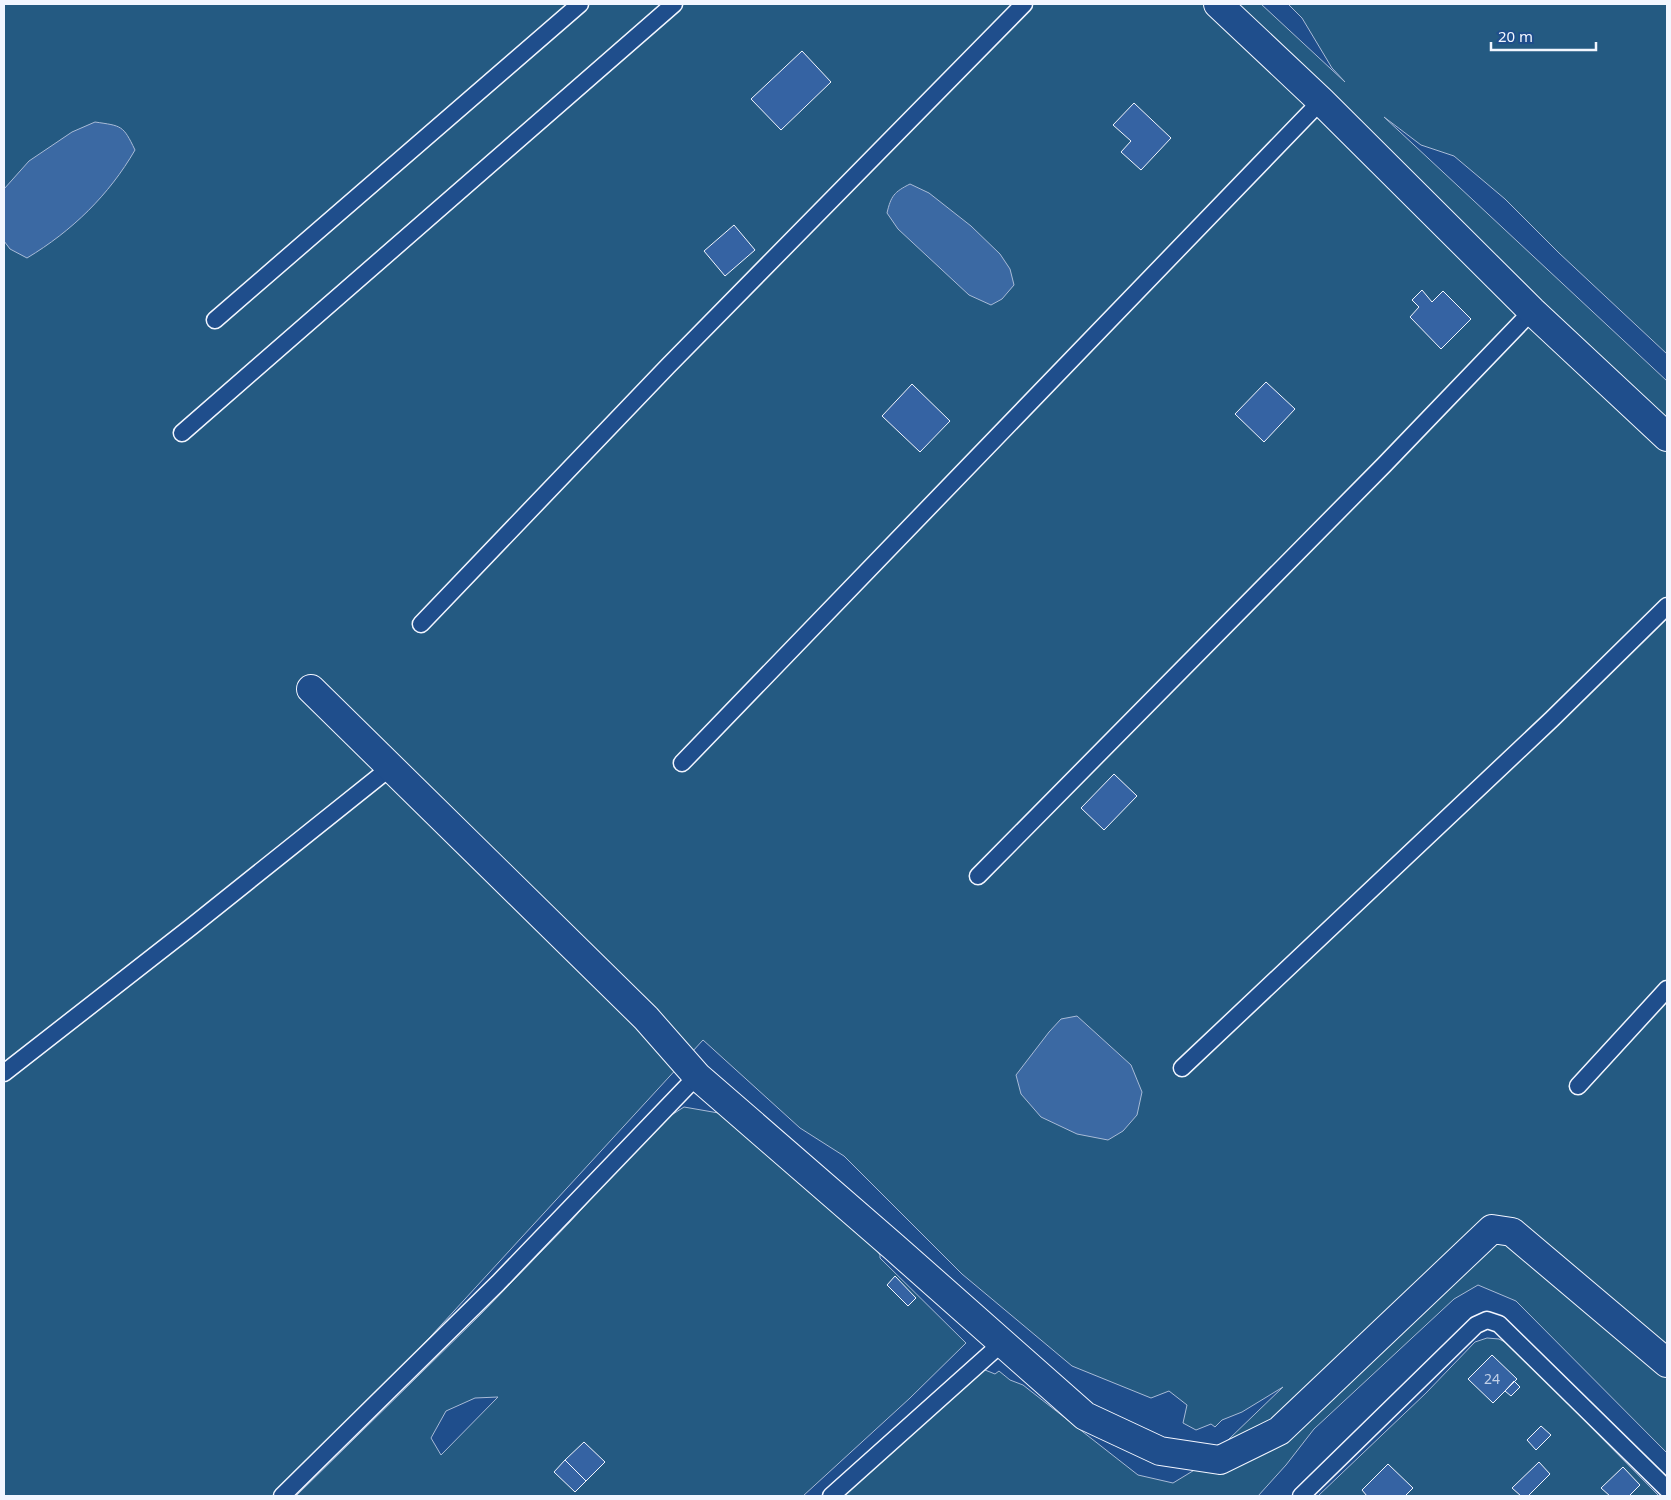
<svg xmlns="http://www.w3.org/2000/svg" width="1671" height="1500" font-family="'Noto Sans',sans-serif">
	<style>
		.green { fill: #245a82; stroke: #a8bbd7; fill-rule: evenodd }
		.water { fill: #3b69a3; stroke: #a8bbd7 }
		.building { fill: #3563a3; stroke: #f2f6ff }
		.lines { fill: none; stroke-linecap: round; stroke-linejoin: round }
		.lane-casing { stroke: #f2f6ff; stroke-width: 19 }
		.street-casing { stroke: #f2f6ff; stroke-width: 30 }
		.lane { stroke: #1f4e8c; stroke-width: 16 }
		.street { stroke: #1f4e8c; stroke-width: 28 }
		.labels { text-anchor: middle; stroke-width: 4; stroke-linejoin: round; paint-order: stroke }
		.number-label { font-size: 14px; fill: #c3d1e8 }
	</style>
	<rect width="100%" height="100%" fill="#1f4e8c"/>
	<!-- green -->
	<path class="green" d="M4,4H1261L1345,82L1332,68L1302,18L1288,4H1667V354L1559,253L1505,199L1454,156L1421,145L1384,117L1667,381V1453L1516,1301L1478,1285L1454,1299L1314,1429L1286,1465L1258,1496H831L964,1379L985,1370L995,1374L999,1371L1010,1380L1023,1385L1138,1475L1173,1483L1201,1466L1283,1387L1242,1412L1222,1420L1215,1427L1211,1424L1196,1430L1183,1423L1187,1405L1169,1391L1151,1398L1072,1366L962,1274L844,1156L800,1128L703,1040L284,1496H4Z
		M684,1107L730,1115L867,1237L880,1255V1258L966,1343L910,1398L803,1496H296L480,1315L570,1222L659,1123ZM498,1397L441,1455L431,1438L446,1411L475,1398Z
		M1487,1338L1499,1339L1509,1344L1659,1496H1318L1426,1393L1475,1342Z"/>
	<!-- water -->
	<path class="water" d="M95,122C122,126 123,125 135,150C109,195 72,231 27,258L10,249L4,241V189L29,161L72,132Z
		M910,184L929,193L971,226L1000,254L1010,269L1014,285L1002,299L991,305L969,295L898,229L887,213C891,196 894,192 910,184Z
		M1077,1016L1131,1065L1142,1092L1137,1115L1123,1131L1108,1140L1077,1134L1041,1117L1021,1094L1016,1075L1049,1032L1061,1019Z"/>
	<!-- building -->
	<path class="building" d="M802,51L831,82L781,130L751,99Z
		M1134,103L1171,138L1141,170L1121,152L1131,141L1113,125Z
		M734,225L755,250L725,276L704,251Z
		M1422,290L1432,302L1443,291L1471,319L1441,349L1410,317L1419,307L1412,300Z
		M1266,382L1295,409L1264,442L1235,414Z
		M912,384L950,421L920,452L882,416Z
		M1114,774L1137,796L1104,830L1081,808Z
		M895,1276L916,1298L908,1306L887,1285Z
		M1492,1355L1517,1379L1493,1403L1468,1379Z
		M1514,1381L1520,1387L1511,1396L1505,1391Z
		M1541,1426L1551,1435L1536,1450L1527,1440Z
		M584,1442L605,1462L586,1481L565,1460Z
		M565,1460L586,1481L575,1492L554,1472Z
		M1539,1462L1550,1474L1528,1496H1521L1512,1488Z
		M1388,1464L1413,1488L1405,1496H1367L1362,1490Z
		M1623,1467L1640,1485L1629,1496H1610L1601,1488Z"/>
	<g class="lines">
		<!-- lane casing -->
		<g class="lane-casing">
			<path id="lane" d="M215,320L580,4
				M182,433L674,4
				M421,624L668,366L1024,4
				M682,763L1321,101
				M978,876L1384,465L1532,311
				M1182,1068L1552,719L1667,606
				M4,1073L191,927L391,767
				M1578,1086L1667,989
				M282,1496L498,1283L697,1076
				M831,1496L1002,1343
				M1301,1496L1476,1325L1487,1320L1499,1324L1667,1489"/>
		</g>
		<!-- street casing -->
		<g class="street-casing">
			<path id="street" d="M1218,4L1321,101L1532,311L1667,437
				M311,689L646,1018L697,1076L894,1247L1085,1416L1160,1451L1220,1460L1279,1431L1492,1229L1512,1232L1667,1363"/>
		</g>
		<!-- lane -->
		<use href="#lane" class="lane"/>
		<!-- street -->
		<use href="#street" class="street"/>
	</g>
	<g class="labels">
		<!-- number labels -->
		<g class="number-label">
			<text x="1492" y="1384">24</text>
		</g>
	</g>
	<!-- border -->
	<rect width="1671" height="1500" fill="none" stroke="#f2f6ff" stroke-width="10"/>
	<!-- scale -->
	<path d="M1491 42v8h105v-8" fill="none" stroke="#f2f6ff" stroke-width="2.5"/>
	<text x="1498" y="42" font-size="15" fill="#f2f6ff" stroke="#1f4e8c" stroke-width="4" paint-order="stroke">20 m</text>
</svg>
